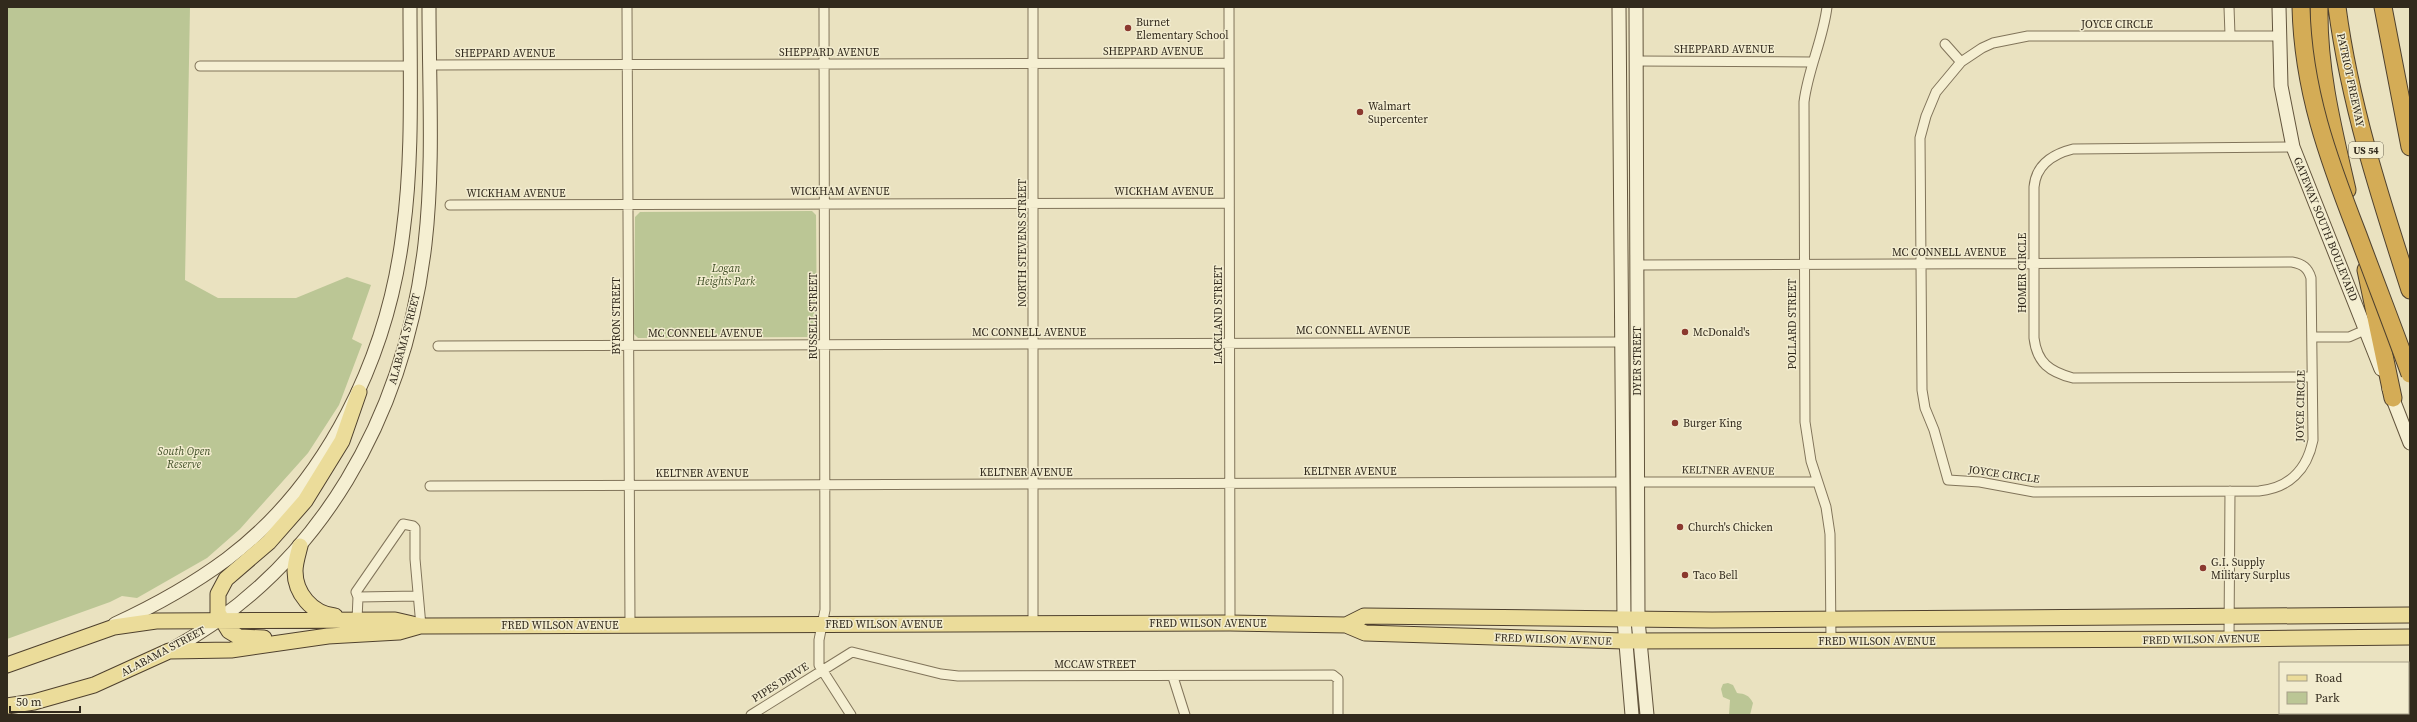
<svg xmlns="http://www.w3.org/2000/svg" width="2417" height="722" font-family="'Source Serif 4',serif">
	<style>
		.green { fill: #bbc695 }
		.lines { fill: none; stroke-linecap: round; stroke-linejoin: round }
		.minor-casing { stroke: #81745a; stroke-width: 11 }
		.secondary-casing { stroke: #63553d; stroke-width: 15 }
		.primary-casing { stroke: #4f412e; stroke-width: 17 }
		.motorway-casing { stroke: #4f412e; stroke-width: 19 }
		.minor { stroke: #f5efd2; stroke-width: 9 }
		.secondary { stroke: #f5efd2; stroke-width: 13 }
		.primary { stroke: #ebdc9a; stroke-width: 15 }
		.motorway { stroke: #d4ac56; stroke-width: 17 }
		.motorway-bridge-casing { stroke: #4f412e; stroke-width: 19; stroke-linecap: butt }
		.motorway-bridge { stroke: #d4ac56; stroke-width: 17 }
		.poi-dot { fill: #8b392f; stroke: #f2eccf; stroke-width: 1.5 }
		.labels { text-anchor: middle; stroke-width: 3; stroke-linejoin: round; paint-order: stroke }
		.shield { fill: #f2eccf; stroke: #6c6452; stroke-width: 1 }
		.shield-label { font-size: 10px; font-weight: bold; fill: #322a1d }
		.poi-label { font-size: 11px; fill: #322a1d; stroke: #f2eccf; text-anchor: start }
		.street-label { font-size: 11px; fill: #322a1d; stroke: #f2eccf }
		.park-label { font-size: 11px; font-style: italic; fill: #3e4d25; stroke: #f2eccf }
	</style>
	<rect width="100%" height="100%" fill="#eae2c0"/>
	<!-- green -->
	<path class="green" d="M7,7H190L185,280L218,298H296L347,277L371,285L352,339L362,344L339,405L308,453L240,529L207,558L137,598L122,596L110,602L7,639Z
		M812,211L816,215L817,333L812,337L638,338L634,334L635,217L640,212Z
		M1728,683L1733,685L1737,693C1745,694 1749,695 1753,703L1750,715H1729L1730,700L1723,697L1721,689L1723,684Z"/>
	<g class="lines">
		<!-- minor casing -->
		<g class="minor-casing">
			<path id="minor" d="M627,7L630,625
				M824,7L825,610L819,640V665L851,715
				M1033,7V624
				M1229,7L1230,623
				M1827,7C1823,40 1808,69 1804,102L1805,422L1811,461L1826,507L1830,534L1831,641
				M2229,7L2230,35
				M1945,44L1961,62
				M1637,61L1811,62
				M429,65L1229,63
				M200,66H410
				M2293,147L2073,149C2053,154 2036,165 2034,187V338C2037,363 2050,372 2073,378L2312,377
				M450,205L1229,203
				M1637,265C1855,264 2074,264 2292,262C2303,264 2308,268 2311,278L2313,440C2307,470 2289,488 2259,491L2034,492L1980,482L1948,480L1934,430L1925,408L1922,390L1920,138L1926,116L1936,92L1961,62L1982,48L1993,43L2028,36H2279
				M2313,337H2349L2365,330
				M438,346L1620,342
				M1638,482H1817
				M430,486L1622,482
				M418,596L358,597L356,592L403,524L413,526L415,528V559L421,626
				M357,620L358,597
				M2229,639L2230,491
				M1173,677L1185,715
				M751,715L852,652L941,674L958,676L1333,675L1338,679V715"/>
		</g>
		<!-- secondary casing -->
		<g class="secondary-casing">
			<path id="secondary" d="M1619,7L1624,620L1632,715
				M1636,7L1638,620L1647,715
				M2279,7L2281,86L2293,147L2381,369
				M2389,389L2410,443
				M115,624C154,606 192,585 227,559C328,483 388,356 403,232C413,158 410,82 410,7
				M169,651C322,567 405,415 425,244C434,166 429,85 429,7"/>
		</g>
		<!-- primary casing -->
		<g class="primary-casing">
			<path id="primary" d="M300,546C298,554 295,563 295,571C295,593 312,614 335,616
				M1346,625L1364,616L1712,620L2410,615
				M264,638L239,637L229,631L218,613V594L226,579L269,542L305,501L342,441L359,392
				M7,665L114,627L156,621L395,620L421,626L1230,623L1346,625L1365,633L1624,641L2229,639L2410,637
				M7,706L34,702L94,685L169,651L231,650L328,636L399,632L420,626"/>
		</g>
		<!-- motorway casing -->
		<g class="motorway-casing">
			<path id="motorway" d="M2319,7C2318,70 2333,129 2347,190
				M2337,7C2350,105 2380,197 2410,290
				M2383,7L2410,147
				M2366,270L2393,398"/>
		</g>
		<!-- minor -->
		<use href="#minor" class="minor"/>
		<!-- secondary -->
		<use href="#secondary" class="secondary"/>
		<!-- primary -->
		<use href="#primary" class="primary"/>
		<!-- motorway -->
		<use href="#motorway" class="motorway"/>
		<!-- motorway-bridge casing -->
		<g class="motorway-bridge-casing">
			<path id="motorway-bridge" d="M2301,7C2303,90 2328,158 2358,235C2375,281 2393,327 2410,374"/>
		</g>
		<!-- motorway-bridge -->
		<use href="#motorway-bridge" class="motorway-bridge"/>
	</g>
	<!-- markers -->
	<g class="poi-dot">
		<circle cx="1128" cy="28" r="4"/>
		<circle cx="1360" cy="112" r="4"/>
		<circle cx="1685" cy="332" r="4"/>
		<circle cx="1675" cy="423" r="4"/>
		<circle cx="1680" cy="527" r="4"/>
		<circle cx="2203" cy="568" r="4"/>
		<circle cx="1685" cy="575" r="4"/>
	</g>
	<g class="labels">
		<!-- shield labels -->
		<rect class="shield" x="2349" y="142" width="34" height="16" rx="3"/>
		<g class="shield-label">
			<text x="2366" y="154">US 54</text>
		</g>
		<!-- poi labels -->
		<g class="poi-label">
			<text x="1136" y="26">Burnet<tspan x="1136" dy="13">Elementary School</tspan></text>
			<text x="1368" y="110">Walmart<tspan x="1368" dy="13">Supercenter</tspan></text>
			<text x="1693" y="336">McDonald's</text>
			<text x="1683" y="427">Burger King</text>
			<text x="1688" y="531">Church's Chicken</text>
			<text x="2211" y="566">G.I. Supply<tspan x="2211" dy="13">Military Surplus</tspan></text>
			<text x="1693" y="579">Taco Bell</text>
		</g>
		<!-- street labels -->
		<g class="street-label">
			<text x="2117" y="28">JOYCE CIRCLE</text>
			<text x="1724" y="53">SHEPPARD AVENUE</text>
			<text x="1153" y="55">SHEPPARD AVENUE</text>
			<text x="829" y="56">SHEPPARD AVENUE</text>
			<text x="505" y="57">SHEPPARD AVENUE</text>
			<text transform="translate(2351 80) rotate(78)" y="4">PATRIOT FREEWAY</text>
			<text x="840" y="195">WICKHAM AVENUE</text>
			<text x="1164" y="195">WICKHAM AVENUE</text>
			<text x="516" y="197">WICKHAM AVENUE</text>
			<text transform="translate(2326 229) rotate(68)" y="4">GATEWAY SOUTH BOULEVARD</text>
			<text transform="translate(1022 243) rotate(-90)" y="4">NORTH STEVENS STREET</text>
			<text x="1949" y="256">MC CONNELL AVENUE</text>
			<text transform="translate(2022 273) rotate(-90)" y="4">HOMER CIRCLE</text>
			<text transform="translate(1218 315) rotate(-90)" y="4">LACKLAND STREET</text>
			<text transform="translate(616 316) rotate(-90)" y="4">BYRON STREET</text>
			<text transform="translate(813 316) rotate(-90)" y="4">RUSSELL STREET</text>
			<text transform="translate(1792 324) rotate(-90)" y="4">POLLARD STREET</text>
			<text x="1353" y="334">MC CONNELL AVENUE</text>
			<text x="1029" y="336">MC CONNELL AVENUE</text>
			<text x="705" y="337">MC CONNELL AVENUE</text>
			<text transform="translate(404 339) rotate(-75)" y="4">ALABAMA STREET</text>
			<text transform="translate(1637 361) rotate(-90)" y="4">DYER STREET</text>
			<text transform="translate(2300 406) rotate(-89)" y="4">JOYCE CIRCLE</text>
			<text transform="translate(1728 470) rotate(1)" y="4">KELTNER AVENUE</text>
			<text x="1350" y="475">KELTNER AVENUE</text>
			<text x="1026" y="476">KELTNER AVENUE</text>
			<text x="702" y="477">KELTNER AVENUE</text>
			<text transform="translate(2004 474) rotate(8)" y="4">JOYCE CIRCLE</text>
			<text x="1208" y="627">FRED WILSON AVENUE</text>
			<text x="884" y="628">FRED WILSON AVENUE</text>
			<text x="560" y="629">FRED WILSON AVENUE</text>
			<text transform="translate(1553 639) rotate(2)" y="4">FRED WILSON AVENUE</text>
			<text transform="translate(2201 639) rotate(-1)" y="4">FRED WILSON AVENUE</text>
			<text x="1877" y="645">FRED WILSON AVENUE</text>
			<text transform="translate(163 651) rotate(-28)" y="4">ALABAMA STREET</text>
			<text x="1095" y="668">MCCAW STREET</text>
			<text transform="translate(780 682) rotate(-32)" y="4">PIPES DRIVE</text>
		</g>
		<!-- park labels -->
		<g class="park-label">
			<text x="726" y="272">Logan<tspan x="726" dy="13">Heights Park</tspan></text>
			<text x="184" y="455">South Open<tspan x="184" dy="13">Reserve</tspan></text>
		</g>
	</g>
	<!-- border -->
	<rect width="2417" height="722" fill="none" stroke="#322a1d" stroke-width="16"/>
	<!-- legend -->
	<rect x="2279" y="662" width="130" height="52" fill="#f2eccf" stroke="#a59e88"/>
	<rect x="2287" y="675" width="20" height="6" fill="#ebdc9a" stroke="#a59e88"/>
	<text x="2315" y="682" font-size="12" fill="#322a1d">Road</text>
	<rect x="2287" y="692" width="20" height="12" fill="#bbc695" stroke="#a59e88"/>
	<text x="2315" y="702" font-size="12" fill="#322a1d">Park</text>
	<!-- scale -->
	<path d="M10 706v6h70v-6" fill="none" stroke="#322a1d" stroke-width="2"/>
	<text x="16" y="706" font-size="12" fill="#322a1d" stroke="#f2eccf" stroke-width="3" paint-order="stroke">50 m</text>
</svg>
